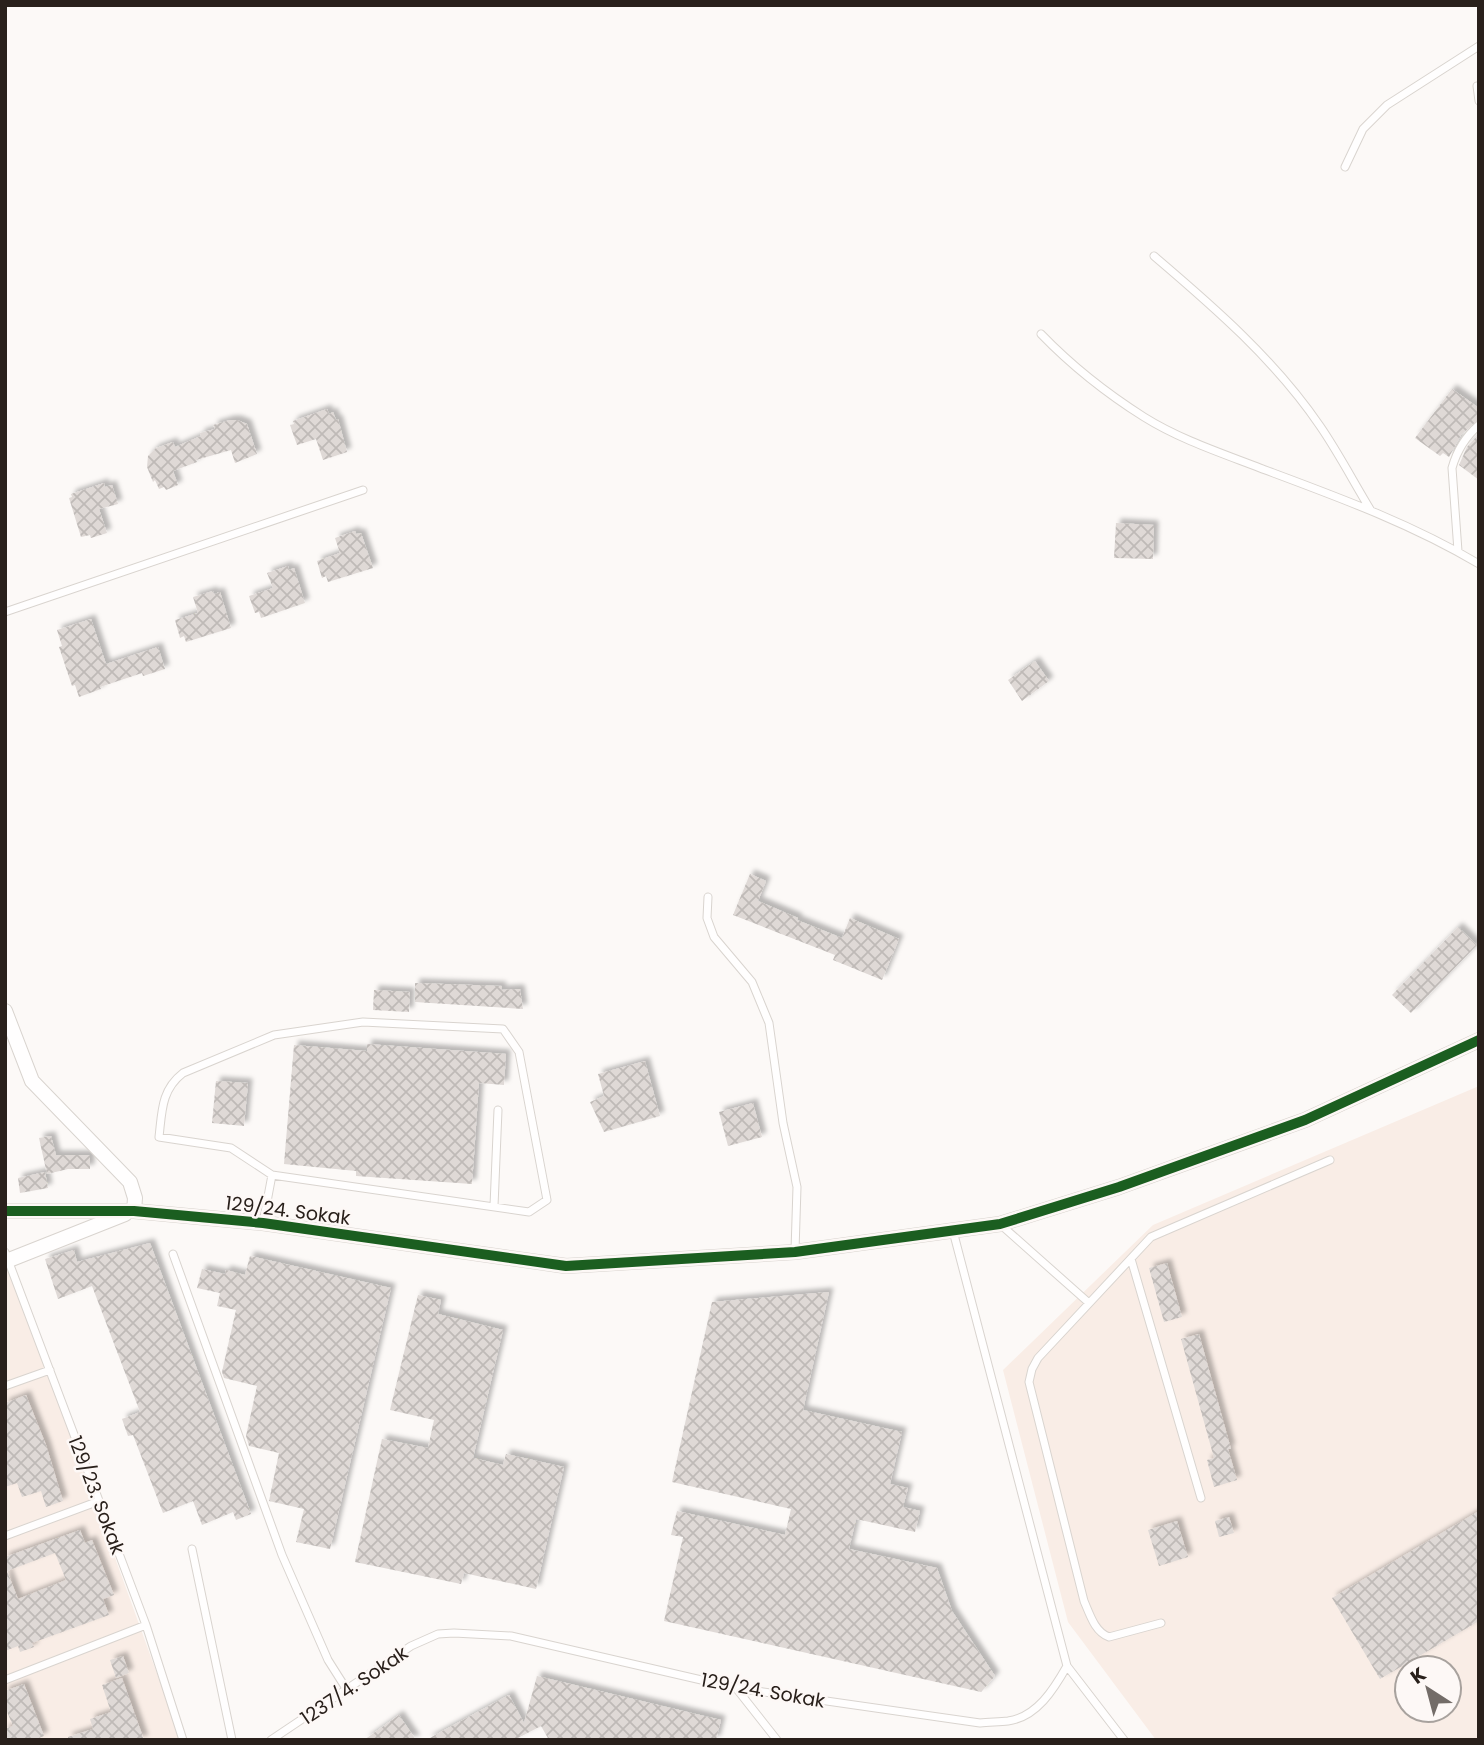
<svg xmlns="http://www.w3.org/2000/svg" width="1484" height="1745" font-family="Poppins,sans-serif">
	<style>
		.built { fill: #f9ede6; fill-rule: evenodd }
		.building { fill: url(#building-cross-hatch); fill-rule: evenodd; filter: url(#shadow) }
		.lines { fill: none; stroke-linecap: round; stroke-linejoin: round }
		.lane-casing { stroke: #d9d4cf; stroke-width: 9 }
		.street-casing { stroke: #d9d4cf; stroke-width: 16 }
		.lane { stroke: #fffefe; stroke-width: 7 }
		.street { stroke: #fffefe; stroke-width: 14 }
		.cycleway-casing { stroke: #fdf8f6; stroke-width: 15 }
		.cycleway { stroke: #1b5e20; stroke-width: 10 }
		.labels { text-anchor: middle; stroke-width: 5; stroke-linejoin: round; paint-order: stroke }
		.street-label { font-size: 19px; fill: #29201b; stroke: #fdf8f6 }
	</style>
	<defs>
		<pattern id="building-cross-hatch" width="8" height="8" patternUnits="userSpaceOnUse" patternTransform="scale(1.75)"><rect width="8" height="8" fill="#dfd9d6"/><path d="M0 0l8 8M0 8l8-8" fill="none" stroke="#bfbab7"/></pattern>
		<filter id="shadow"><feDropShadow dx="4.5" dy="-4.5" stdDeviation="2" flood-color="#0004"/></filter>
	</defs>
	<rect width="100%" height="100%" fill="#fcf9f7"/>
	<!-- built -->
	<path class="built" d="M1479,1086V1740H1156L1068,1622L1003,1370L1153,1225ZM1407,1668H1449V1710H1407Z
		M5,1254L181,1740H5Z"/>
	<!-- building -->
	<path class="building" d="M1452,389L1479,408V419L1461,435L1449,457L1443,453L1440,456L1415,438Z
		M327,409L329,414L333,412L336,420L338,419L347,452L323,460L316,439L297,445L290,425L294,424L293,421Z
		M230,420H237L247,424L257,454L235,463L231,450L196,460L197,462L173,471L178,485L166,490L164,487L159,489L155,480L153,482L147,467L148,456L156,448L173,442L175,447L201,436L200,433L215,429L213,425Z
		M1479,434V480L1459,465L1467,447Z
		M104,483L105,487L112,485L118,504L99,509L107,533L91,538L90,535L81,537L69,498L72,497L71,494Z
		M1116,523L1154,525L1153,559L1114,558Z
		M355,531L356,534L361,533L373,568L328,582L326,576L322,578L317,561L340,553L335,538Z
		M288,566L289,570L294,568L305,603L261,618L259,612L255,613L249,596L273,588L267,573Z
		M213,591L214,594L220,592L231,628L186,642L184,636L180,638L175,620L198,613L193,597Z
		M91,619L106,664L158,647L165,669L143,676L142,673L100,687L101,689L79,697L75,685L72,686L59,647L62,646L57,630Z
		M1035,661L1049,681L1022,701L1008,680Z
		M750,874L766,881L758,901L798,918L797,920L842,938L850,918L899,939L882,980L833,960L835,955L733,915Z
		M1458,927L1477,945L1411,1013L1392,995Z
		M415,983L502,986L501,990L520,989L523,1009L415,1002Z
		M374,990L410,992L409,1012L373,1010Z
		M367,1044L506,1054L504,1085L479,1083L472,1184L356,1176V1171L284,1164L294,1045L367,1051Z
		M645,1061L660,1116L604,1132L590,1102L604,1096L598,1074Z
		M216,1081L248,1083L244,1126L212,1123Z
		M753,1103L762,1137L728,1146L719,1112Z
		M51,1136L56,1155H90V1169H68L47,1174L39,1138Z
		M45,1172L48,1188L20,1193L18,1178Z
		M150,1243L251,1514L236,1520L233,1512L202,1525L193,1501L163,1513L133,1435L128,1436L122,1419L140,1412L92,1286L58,1299L45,1259L74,1250L77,1262Z
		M250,1256L391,1288L330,1549L296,1542L304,1509L269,1501L279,1453L249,1446L246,1436L257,1386L224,1378L222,1372L236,1310L217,1306L220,1293L197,1288L202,1269L225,1274L226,1270L245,1275Z
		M1167,1263L1182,1317L1164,1322L1149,1268Z
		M829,1292L803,1410L902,1432L890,1484L908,1488L903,1507L920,1511L915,1532L856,1519L849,1549L937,1568L952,1611L995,1676L981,1692L664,1621L683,1537L671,1535L677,1511L785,1535L791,1509L672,1482L712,1302Z
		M418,1295L441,1300L438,1314L503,1330L473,1458L503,1465L506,1454L564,1467L536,1589L464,1573L461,1584L355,1562L382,1439L428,1448L434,1420L390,1410Z
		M1199,1334L1231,1449H1228L1237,1480L1214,1487L1207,1460L1214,1458L1181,1339Z
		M26,1395L46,1445L63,1501L46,1507L41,1491L22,1497L17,1483L5,1487V1403Z
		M1479,1511V1621L1380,1679L1332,1598Z
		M1229,1517L1234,1533L1219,1537L1215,1521Z
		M1177,1521L1188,1557L1159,1566L1148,1530Z
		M80,1530L85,1543L92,1540L114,1595L103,1599L109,1615L32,1643L34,1647L20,1652L18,1646L5,1651V1557ZM55,1553L66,1580L18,1599L7,1571Z
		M123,1656L129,1673L116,1678L110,1660Z
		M537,1676L721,1720L716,1740H549L541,1726L514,1740H426L509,1695L524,1723Z
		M122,1678L144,1740H68V1737L93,1729L90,1719L111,1712L102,1685Z
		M24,1684L44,1736L34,1740H5V1729L13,1726L5,1707V1691Z
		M399,1715L416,1740H364Z"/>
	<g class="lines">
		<!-- lane casing -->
		<g class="lane-casing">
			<path id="lane" d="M1477,86L1479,101
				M1345,167L1363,129L1387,105L1479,46
				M1154,256C1214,307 1275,360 1320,426C1338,452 1353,481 1370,509
				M1041,334C1071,365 1106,393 1144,417C1179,439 1221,453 1260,468C1335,496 1410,523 1479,564
				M1458,551L1452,468C1457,450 1465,437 1479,425
				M5,612L363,490
				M708,897L707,918L714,937L752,982L769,1023L783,1123L797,1187L795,1251
				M363,1022L503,1029L519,1052L547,1200L529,1212L272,1175L231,1148L159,1137C162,1112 161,1090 183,1073L274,1035Z
				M494,1206L498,1110
				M263,1223L272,1175
				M1001,1225L1089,1303
				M953,1231L1067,1666L1124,1740
				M5,1252L146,1625L183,1740
				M173,1254L282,1555L328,1660L347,1690
				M1131,1259L1201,1498
				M5,1386L50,1370
				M5,1536L99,1501
				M192,1549L232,1740
				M1161,1623L1109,1637C1095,1632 1090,1615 1084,1601L1029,1382L1032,1369L1038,1358L1151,1237L1330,1160
				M5,1680L146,1625
				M736,1688L777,1740
				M271,1740L411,1646L438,1634L454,1633L511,1636L736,1688L980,1723C989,1722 999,1722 1008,1721C1037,1717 1054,1689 1067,1666"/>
		</g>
		<!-- street casing -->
		<g class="street-casing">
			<path id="street" d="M5,1011L32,1081L130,1182L135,1198L134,1211
				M5,1211H134L263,1223L566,1266L795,1252L1000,1224L1119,1187L1305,1120L1479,1040
				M9,1260L125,1214"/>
		</g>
		<!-- lane -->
		<use href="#lane" class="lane"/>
		<!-- street -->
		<use href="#street" class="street"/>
		<!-- cycleway casing -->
		<g class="cycleway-casing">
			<path id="cycleway" d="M5,1211H134L263,1223L566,1266L795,1252L1000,1224L1119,1187L1305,1120L1479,1040"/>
		</g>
		<!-- cycleway -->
		<use href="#cycleway" class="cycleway"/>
	</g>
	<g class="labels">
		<!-- street labels -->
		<g class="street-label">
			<text transform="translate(288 1210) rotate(7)" y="7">129/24. Sokak</text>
			<text transform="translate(97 1495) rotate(69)" y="7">129/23. Sokak</text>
			<text transform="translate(354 1685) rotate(-34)" y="7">1237/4. Sokak</text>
			<text transform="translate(763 1690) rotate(10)" y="7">129/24. Sokak</text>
		</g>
	</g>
	<!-- border -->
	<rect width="1484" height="1745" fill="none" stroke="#29201b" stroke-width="14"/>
	<!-- north arrow -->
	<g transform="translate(1428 1689) rotate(324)"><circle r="33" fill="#fdf8f6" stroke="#a8a29e" stroke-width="2"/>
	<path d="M0-5L12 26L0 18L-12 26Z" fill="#736c68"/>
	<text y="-10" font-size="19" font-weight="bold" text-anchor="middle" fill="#29201b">K</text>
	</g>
</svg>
